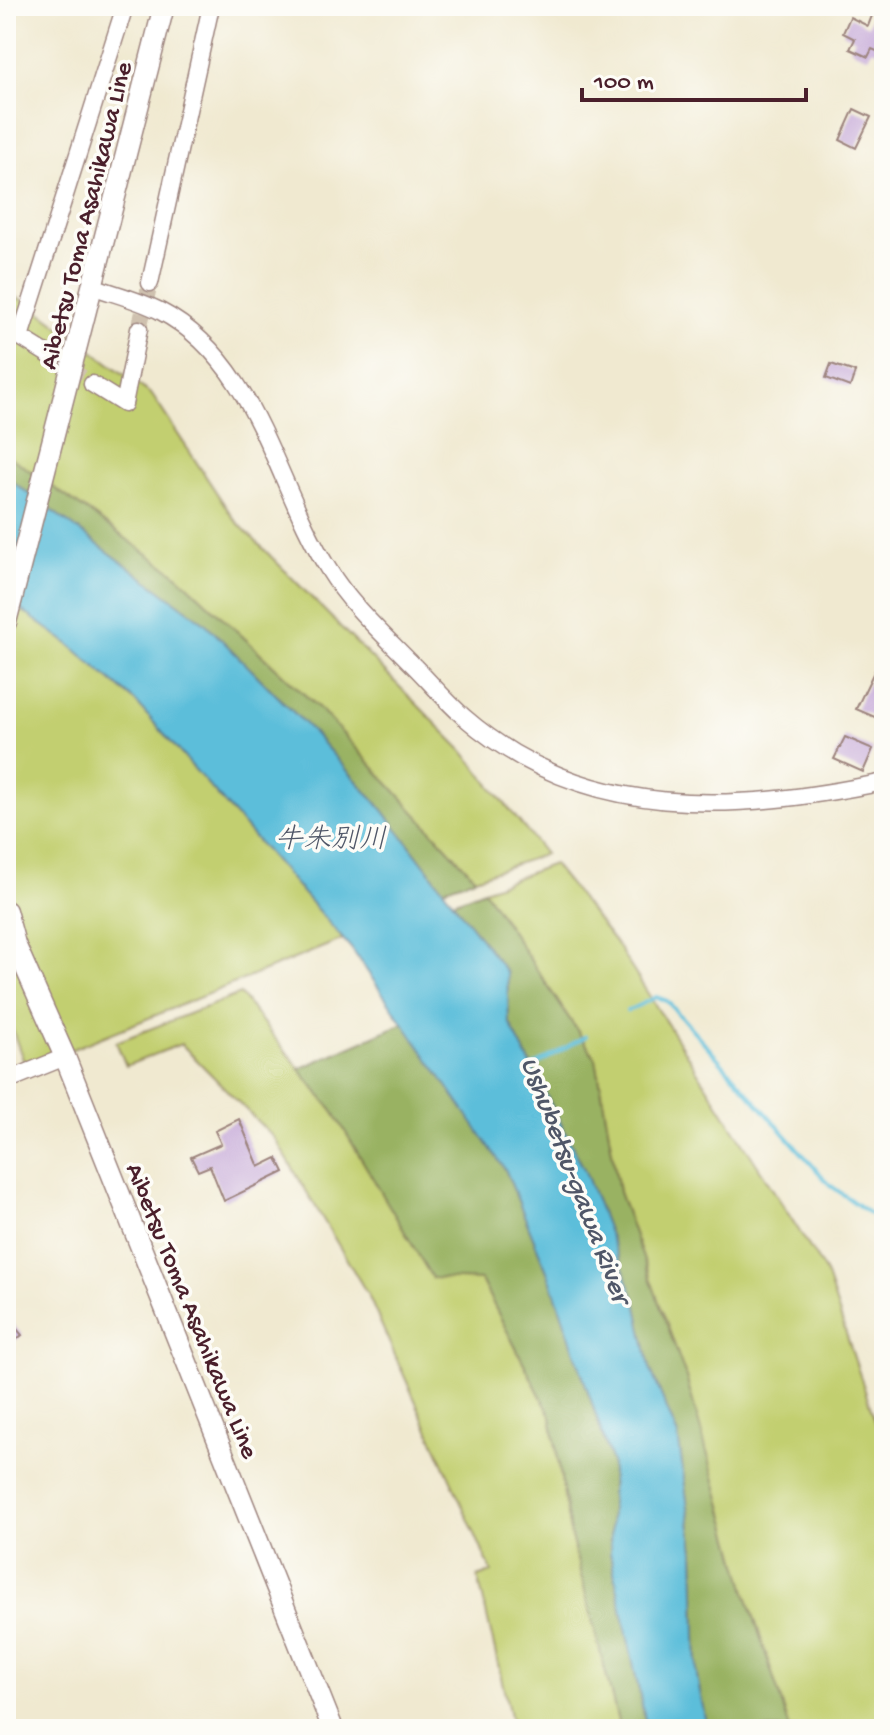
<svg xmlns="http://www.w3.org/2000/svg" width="890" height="1735" font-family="'Gochi Hand','Klee One',sans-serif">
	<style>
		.green { fill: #c2cf70; stroke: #86774e; stroke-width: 2 }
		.forest { fill: #99b262; stroke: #726846; stroke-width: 2 }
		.water { fill: #5cbeda; stroke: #536e82; stroke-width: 2 }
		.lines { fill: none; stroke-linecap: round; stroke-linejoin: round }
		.stream { stroke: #5cbeda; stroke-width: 4 }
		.building { fill: #c3a5d7 }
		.minor-tunnel { stroke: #cfc1af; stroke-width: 16; stroke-dasharray: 16 8; stroke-linecap: butt }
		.minor-casing { stroke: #9d847e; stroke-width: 19 }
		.major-casing { stroke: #9d847e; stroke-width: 23 }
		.minor { stroke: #fff; stroke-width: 16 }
		.major { stroke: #fff; stroke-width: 20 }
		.labels { text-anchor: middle; stroke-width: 7; stroke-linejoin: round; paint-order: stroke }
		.street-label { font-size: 26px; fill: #4a1f2b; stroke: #fdfcf7 }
		.water-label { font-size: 28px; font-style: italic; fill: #505768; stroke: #fdfcf7 }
	</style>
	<rect width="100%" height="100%" fill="#fdfcf7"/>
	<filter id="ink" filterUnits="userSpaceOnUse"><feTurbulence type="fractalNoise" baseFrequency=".0125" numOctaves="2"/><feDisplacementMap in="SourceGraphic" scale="16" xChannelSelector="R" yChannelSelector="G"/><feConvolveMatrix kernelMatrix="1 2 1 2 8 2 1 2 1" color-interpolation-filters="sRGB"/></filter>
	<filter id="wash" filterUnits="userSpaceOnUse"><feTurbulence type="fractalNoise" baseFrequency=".006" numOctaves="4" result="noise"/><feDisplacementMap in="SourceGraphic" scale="32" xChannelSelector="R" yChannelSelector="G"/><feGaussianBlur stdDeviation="1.8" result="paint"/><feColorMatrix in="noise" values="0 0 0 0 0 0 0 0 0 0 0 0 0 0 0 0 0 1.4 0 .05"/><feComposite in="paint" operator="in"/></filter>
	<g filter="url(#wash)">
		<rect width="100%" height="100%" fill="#f0e9d0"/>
		<!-- green -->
		<path class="green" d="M6,294L25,301L152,395L234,519L463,751L545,854L475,878L322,711L176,574L6,454Z
			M6,599L69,644L135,701L343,939L26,1068L6,1012Z
			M553,864L615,942L826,1273L884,1448V1729H790L746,1592L686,1377L619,1192L596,1059L484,890Z
			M240,994L333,1111L481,1280L551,1416L570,1532L620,1729H513L478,1577L492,1572L368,1295L276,1140L181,1044L126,1066L116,1042Z"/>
		<!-- forest -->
		<path class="forest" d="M6,454L176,574L322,711L475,878L443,889L382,809L309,728L205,623L6,477Z
			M484,890L596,1059L619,1192L686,1377L746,1592L790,1729H707L697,1676L694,1550L678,1436L650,1368L636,1302L584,1169L509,1022L507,973L453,902Z
			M406,1022L506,1171L551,1281L612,1463L610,1553L647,1729H620L570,1532L551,1416L481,1280L432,1278L333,1111L299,1069Z"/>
		<!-- water -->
		<path class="water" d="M6,477L205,623L309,728L382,809L507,973L509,1022L584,1169L636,1302L650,1368L678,1436L694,1550L697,1676L707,1729H647L610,1553L612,1463L551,1281L506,1171L351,948L135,701L69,644L6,599Z"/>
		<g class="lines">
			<!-- stream -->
			<path class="stream" d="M627,1011L656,997L667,1001L830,1185L870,1214L884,1220
				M529,1069L586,1036"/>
		</g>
		<g id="blocks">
			<!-- building -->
			<path class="building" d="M873,13L884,17V54L872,49L868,57L850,49L855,39L843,33L850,17L868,26Z
				M854,109L871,117L856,148L840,140Z
				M831,364L855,372L850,387L826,378Z
				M884,651V721L856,709Z
				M845,737L873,749L863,772L834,759Z
				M239,1119L259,1167L277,1158L284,1172L224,1201L210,1166L198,1171L191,1157L221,1144L215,1131Z
				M6,1316L22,1335L12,1343L6,1336Z"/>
		</g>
	</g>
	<g filter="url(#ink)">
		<use href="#blocks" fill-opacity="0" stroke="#9d847e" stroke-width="2"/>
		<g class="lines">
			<!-- minor-tunnel -->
			<path class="minor-tunnel" d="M139,329L150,283
				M49,355L92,384"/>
			<!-- minor casing -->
			<g class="minor-casing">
				<path id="minor" d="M150,283L211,6
					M92,286C114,294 139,300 160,311C258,362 275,485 329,570C351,606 384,635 413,665C430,682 446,701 464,717C586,823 737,812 884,782
					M49,355L20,337L125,6
					M92,384L124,404L139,329
					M6,1081L65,1057"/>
			</g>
			<!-- major casing -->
			<g class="major-casing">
				<path id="major" d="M6,622L164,6
					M6,911L15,944L65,1057L333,1729"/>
			</g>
			<!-- minor -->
			<use href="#minor" class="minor"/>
			<!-- major -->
			<use href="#major" class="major"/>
		</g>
	</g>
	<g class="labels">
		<!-- street labels -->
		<g class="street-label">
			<text transform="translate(84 215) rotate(-76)" y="9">Aibetsu Toma Asahikawa Line</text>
			<text transform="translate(194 1310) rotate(68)" y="9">Aibetsu Toma Asahikawa Line</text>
		</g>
		<!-- water labels -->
		<g class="water-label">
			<text x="331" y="847">牛朱別川</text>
			<text transform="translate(578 1179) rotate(69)" y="10">Ushubetsu-gawa River</text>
		</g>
	</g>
	<!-- margin -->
	<rect width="890" height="1735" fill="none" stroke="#fdfcf7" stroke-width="32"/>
	<!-- scale -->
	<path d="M582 88v12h224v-12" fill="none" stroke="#4a1f2b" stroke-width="4"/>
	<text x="594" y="88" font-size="24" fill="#4a1f2b" stroke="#fdfcf7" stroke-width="6" paint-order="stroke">100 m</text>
</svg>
